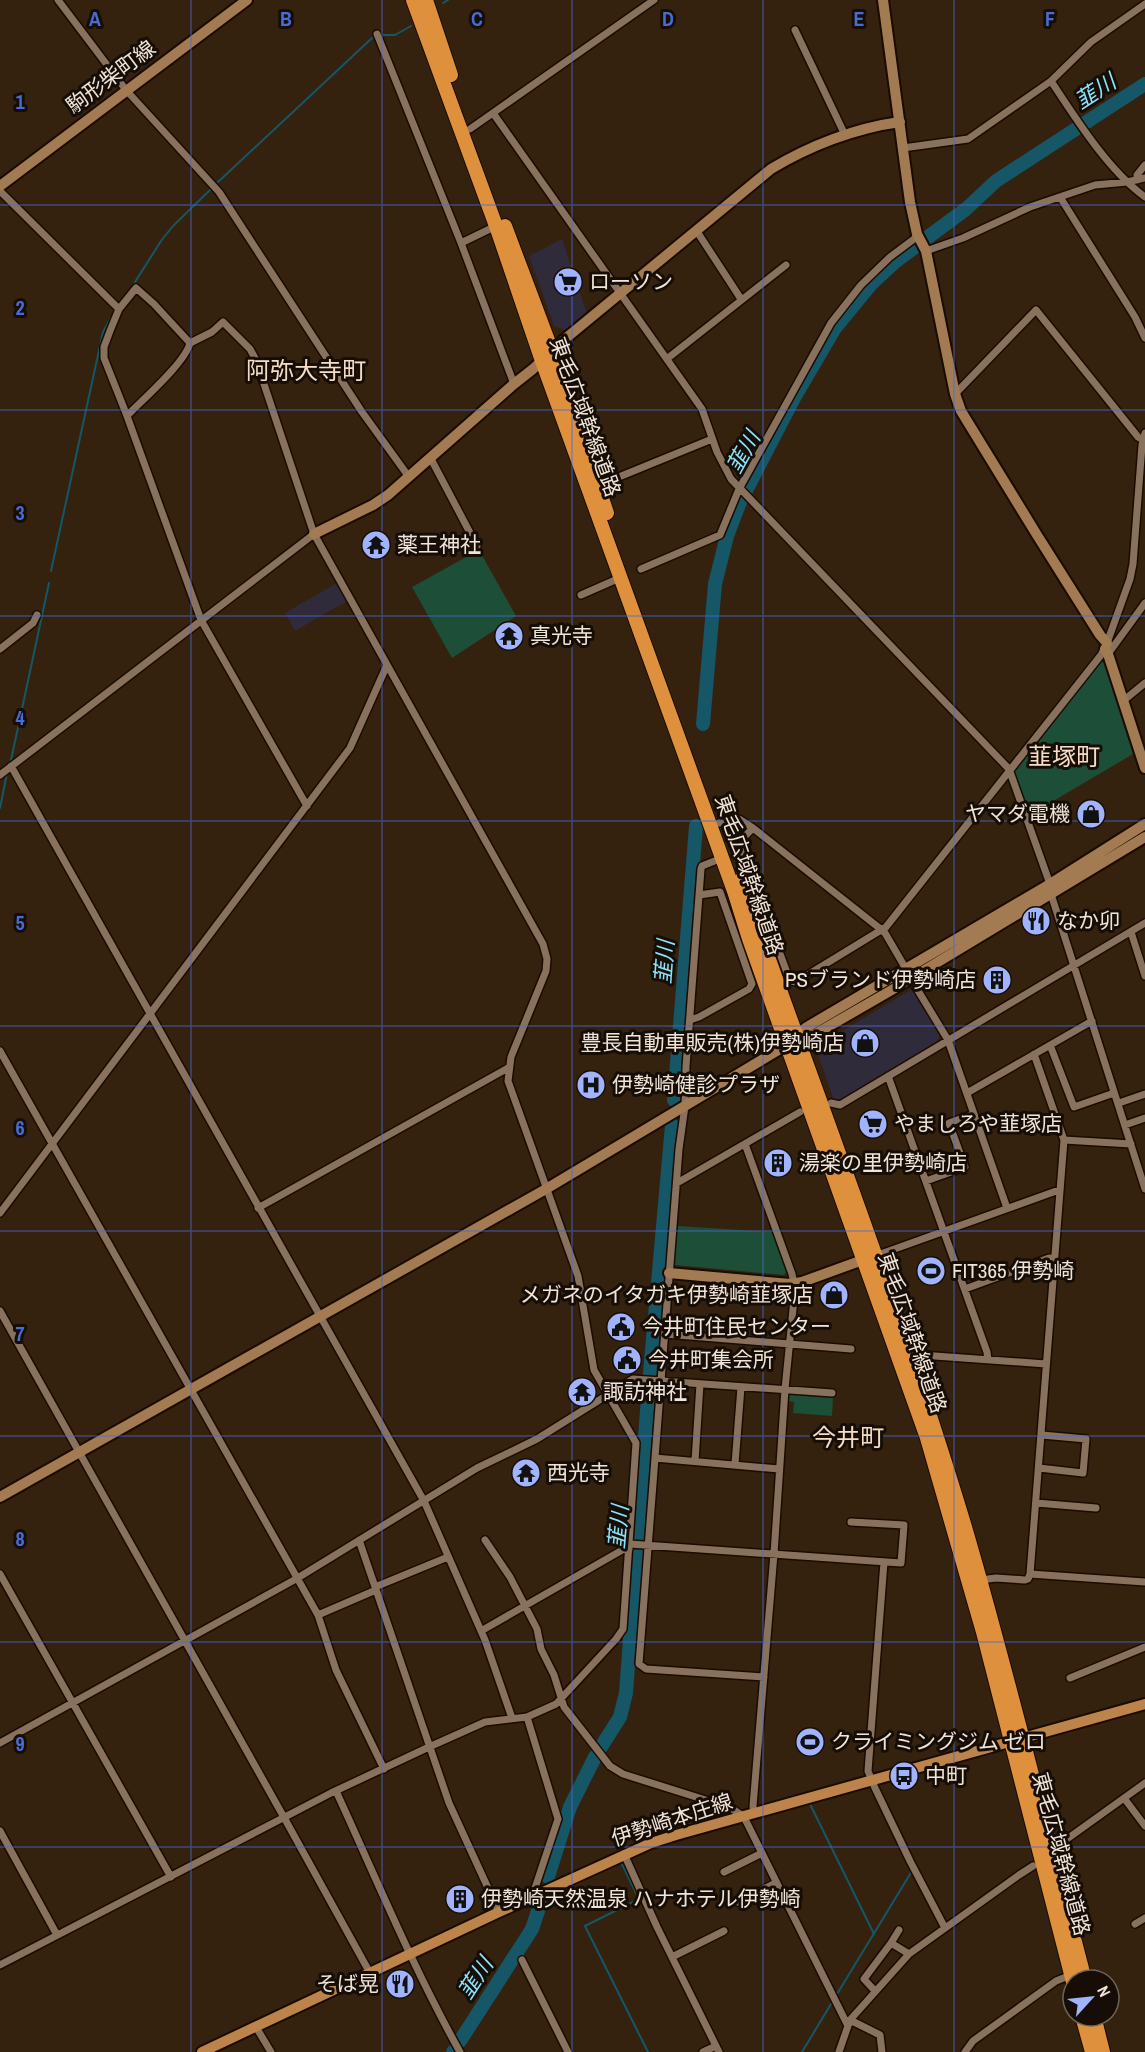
<svg xmlns="http://www.w3.org/2000/svg" width="1145" height="2052" font-family="'Archivo Narrow','Noto Sans JP',sans-serif">
	<style>
		.commercial { fill: #302b3b }
		.green { fill: #1d4e37 }
		.lines { fill: none; stroke-linecap: round; stroke-linejoin: round }
		.stream { stroke: #155667; stroke-width: 2 }
		.river { stroke: #155667; stroke-width: 14 }
		.street-casing { stroke: #1b0b00; stroke-width: 10 }
		.secondary-casing { stroke: #1b0b00; stroke-width: 14 }
		.primary-casing { stroke: #1b0b00; stroke-width: 14 }
		.highway-casing { stroke: #1b0b00; stroke-width: 16 }
		.street { stroke: #88725d; stroke-width: 7 }
		.secondary { stroke: #a27b53; stroke-width: 10 }
		.primary { stroke: #bc844a; stroke-width: 10 }
		.highway { stroke: #de903d; stroke-width: 14 }
		.grid { fill: none; stroke: #476cd8; stroke-width: 1.5; stroke-opacity: 0.55 }
		.labels { text-anchor: middle; stroke-width: 6; stroke-linejoin: round; paint-order: stroke }
		.street-label { font-size: 21px; fill: #f0e4d8; stroke: #160e06 }
		.poi-label { font-size: 21px; fill: #f0e4d8; stroke: #160e06; text-anchor: start }
		.water-label { font-size: 22px; font-style: italic; fill: #8be4fe; stroke: #160e06 }
		.quarter-label { font-size: 24px; fill: #f5ddc5; stroke: #160e06 }
		.grid-label { font-size: 20px; text-anchor: middle; font-weight: bold; fill: #476cd8; stroke: #160e06; stroke-width: 6; stroke-linejoin: round; paint-order: stroke }
	</style>
	<rect width="100%" height="100%" fill="#34220f"/>
	<!-- commercial -->
	<path class="commercial" d="M562,239L587,314L567,331L554,326L529,256Z
		M337,583L347,601L295,631L285,613Z
		M911,990L914,991L940,1034L937,1043L837,1102L834,1100L818,1055L822,1043Z"/>
	<!-- green -->
	<path class="green" d="M479,550L516,616L452,658L412,587Z
		M1101,662H1104L1133,754L1028,816L1012,769Z
		M678,1226L773,1232L787,1271L784,1275L675,1265L674,1261Z
		M791,1394L833,1397L832,1416L793,1413L794,1402L788,1401L789,1396Z"/>
	<g class="lines">
		<!-- stream -->
		<path class="stream" d="M443,3L448,0
			M383,35H395L411,26
			M218,182L372,38
			M135,282L161,241L173,226L211,189
			M51,571L103,332L113,314
			M11,760L49,583
			M0,808L7,773
			M810,1804L874,1934
			M622,1864L639,1899L585,1926L648,2052
			M837,1994L912,1871
			M802,2052L831,2004"/>
		<!-- river -->
		<path class="river" d="M924,240L966,209L996,181L1145,84
			M703,724L715,584L727,536L740,502L794,398L835,328L872,283L896,261L919,244
			M674,1100L696,826
			M601,1747L620,1717L626,1693L649,1384L672,1125
			M548,1877L570,1807L595,1757
			M460,2041L532,1929L540,1905
			M453,2052L454,2051"/>
		<!-- street casing -->
		<g class="street-casing">
			<path id="street" d="M58,0L126,90L219,192L362,412L409,477
				M795,30L845,135
				M377,34L461,243L514,384
				M1051,81C1076,119 1108,170 1145,197
				M493,113L702,409L717,452L731,479L1009,769L1050,884
				M470,129L654,0
				M903,148L968,139L1051,81L1091,42L1145,4
				M1137,180V175L1145,165
				M0,191L119,309
				M1060,197L1135,317L1145,338
				M696,230L741,299
				M461,243L496,226
				M926,251L963,238L1030,207L1095,185L1127,182L1145,178
				M190,343L154,304L136,288L119,309L110,331L104,347V358L127,416L201,620L307,806
				M668,358L786,265
				M955,394L1036,310L1138,437L1143,440
				M430,457L477,546
				M609,481L712,439
				M641,569L720,535L739,489L831,323L861,285L890,257L918,236
				M581,595L622,577
				M0,649L33,623L37,615
				M1108,654L1145,603
				M1123,701L1145,683
				M11,766L424,1501L485,1640L512,1718
				M0,775L314,534
				M719,823L739,819L753,828L878,927L885,933L906,969
				M753,828L739,842L790,981L796,982L886,927L1101,655L1107,643L1130,579L1133,564L1142,445L1145,433
				M722,858L702,866L701,869L686,1067L685,1106L679,1149L639,1664L646,1669L764,1677
				M1051,894L1145,1189
				M1131,932L1145,976
				M911,979L948,1040L1007,1208
				M690,1020L699,1017L749,989L752,984L720,892L699,895
				M1050,1045L1074,1107L1114,1093
				M0,1051L318,1615L336,1670L384,1769
				M888,1076L987,1352L988,1360
				M967,1093L1092,1021
				M831,1103L840,1105L1145,923
				M1119,1103L1145,1094
				M1125,1125L1145,1118
				M1064,1140L1131,1144
				M745,1144L792,1274L795,1289L785,1389L774,1554L753,1806L754,1814
				M926,1181L965,1167L949,1123L974,1114
				M677,1183L800,1112
				M258,1208L508,1068
				M0,1213L350,748L387,665
				M875,1256L1059,1190
				M965,1289L1049,1258L1055,1259
				M0,1311L286,1821L370,1973
				M665,1334L851,1349
				M921,1355L1046,1364
				M655,1458L779,1469
				M695,1461L700,1384
				M735,1464L741,1387
				M1039,1468L1083,1473L1086,1439L1042,1435
				M1036,1503L1096,1508
				M359,1540L449,1803L499,1912
				M485,1540L510,1577L537,1629L541,1649L554,1675L564,1707L610,1766L623,1774L731,1808L744,1817L847,2024
				M630,1544L901,1563L904,1525L851,1522
				M884,1562L868,1771L875,1788L910,1861L945,1928
				M0,1574L171,1877
				M1030,1574L1145,1582
				M980,1580L996,1578L1025,1580L1028,1579L1030,1574L1064,1140L1034,1054
				M375,1587L448,1557
				M318,1615L376,1590
				M481,1631L624,1549H629
				M1070,1678L1145,1647
				M527,1717L558,1819L532,1897
				M0,1743L296,1579L477,1468L537,1439L633,1379L832,1393
				M336,1791C376,1878 413,1968 460,2052
				M1124,1798L1145,1826
				M0,1831L57,1935
				M1060,1844L1145,1783
				M624,1854L657,1927L719,2052
				M724,1872L762,1853
				M738,1902L776,1883
				M1135,1924L1145,1918
				M891,1943L899,1930
				M672,1957L724,1931
				M522,1960L568,2052
				M0,1965L331,1793L429,1747L485,1722L527,1717L556,1704L616,1639L623,1629L636,1443L594,1370L578,1276L508,1081L511,1057L546,971L547,959L543,944L314,534L256,360L250,349L223,322L212,332L190,343C185,363 143,399 127,416
				M875,1991L864,1979L891,1943L909,1954
				M850,2020L880,2035L882,2052
				M256,2027L271,2052
				M703,2052L716,2046
				M839,2052L850,2020L909,1954L1019,1875L1033,1866
				M965,2052L973,2041L1056,1981L1071,1975"/>
		</g>
		<!-- secondary casing -->
		<g class="secondary-casing">
			<path id="secondary" d="M883,0L910,202L917,234L926,251L955,394L961,411L1037,535L1100,635L1107,643
				M0,186L247,0
				M314,534L373,505L388,495L514,384L533,369L560,343L771,169C809,146 855,128 900,122
				M1105,649L1108,654L1145,768
				M793,1038L807,1027L1050,884L1145,824
				M669,1273L790,1284L802,1282L871,1257
				M0,1497L546,1189L775,1052L787,1045L798,1044L890,991L1145,837"/>
		</g>
		<!-- primary casing -->
		<g class="primary-casing">
			<path id="primary" d="M202,2052L499,1912L651,1843L676,1835L1145,1704"/>
		</g>
		<!-- highway casing -->
		<g class="highway-casing">
			<path id="highway" d="M413,0L496,226L542,361L734,891L749,939L927,1438L983,1632L1073,1982
				M426,0L451,75
				M505,226L558,367L607,513
				M739,881L760,934C830,1131 905,1327 965,1527C1009,1677 1045,1829 1085,1980
				M1082,2016L1092,2052
				M1094,2016L1103,2052"/>
		</g>
		<!-- street -->
		<use href="#street" class="street"/>
		<!-- secondary -->
		<use href="#secondary" class="secondary"/>
		<!-- primary -->
		<use href="#primary" class="primary"/>
		<!-- highway -->
		<use href="#highway" class="highway"/>
	</g>
	<!-- grid -->
	<path class="grid" d="M191,0V2052M382,0V2052M572,0V2052M763,0V2052M954,0V2052M0,205H1145M0,410H1145M0,616H1145M0,821H1145M0,1026H1145M0,1231H1145M0,1436H1145M0,1642H1145M0,1847H1145"/>
	<!-- icons -->
	<defs>
		<g id="supermarket-disc" transform="scale(1.5)"><circle r="9.5" fill="#a1b3fd" stroke="#160e06"/><path d="M-6-5.5h2.5l.6 2H6L4.5 2H-2.5L-4.4-4H-6ZM-1.5 3.2a1.3 1.3 0 1 0 .1 0ZM3 3.2a1.3 1.3 0 1 0 .1 0Z" fill="#111"/></g>
		<g id="temple-disc" transform="scale(1.5)"><circle r="9.5" fill="#a1b3fd" stroke="#160e06"/><path d="M0-6L5-2H3V0L6.5 2.5H4V6H1.5V3h-3V6H-4V2.5H-6.5L-3 0V-2H-5Z" fill="#111"/></g>
		<g id="shop-disc" transform="scale(1.5)"><circle r="9.5" fill="#a1b3fd" stroke="#160e06"/><path d="M-5-2.5h2.3a2.7 3.5 0 0 1 5.4 0H5L5.5 6h-11ZM-1.5-2.5h3a1.5 2.3 0 0 0-3 0Z" fill="#111"/></g>
		<g id="restaurant-disc" transform="scale(1.5)"><circle r="9.5" fill="#a1b3fd" stroke="#160e06"/><path d="M-5-6h1v4h1v-4h1v4h1v-4h1v5L-1.5 .5V6h-2V.5L-5-1ZM5-6V6H3V1.5H1.5Q1.5-4 5-6Z" fill="#111"/></g>
		<g id="building-disc" transform="scale(1.5)"><circle r="9.5" fill="#a1b3fd" stroke="#160e06"/><path d="M-4-6H4V6H1V3H-1V6H-4ZM-2.5-4.3h1.7v1.8h-1.7ZM.8-4.3h1.7v1.8H.8ZM-2.5-1h1.7V.8h-1.7ZM.8-1h1.7V.8H.8Z" fill="#111"/></g>
		<g id="hospital-disc" transform="scale(1.5)"><circle r="9.5" fill="#a1b3fd" stroke="#160e06"/><path d="M-5-5h3v3.5h4V-5h3V5h-3V1.5h-4V5h-3Z" fill="#111"/></g>
		<g id="stadium-disc" transform="scale(1.5)"><circle r="9.5" fill="#a1b3fd" stroke="#160e06"/><path d="M0-5a6.5 5 0 1 0 0 10a6.5 5 0 1 0 0-10ZM-3.5-1.8h7v3.6h-7Z" fill="#111"/></g>
		<g id="civic-disc" transform="scale(1.5)"><circle r="9.5" fill="#a1b3fd" stroke="#160e06"/><path d="M-.6-6.5H3V-4.5H.6V-3L4-1V1h2V6H-6V1h2V-1L-.6-3ZM-1.2 2.5V6h2.4V2.5Z" fill="#111"/></g>
		<g id="bus-disc" transform="scale(1.5)"><circle r="9.5" fill="#a1b3fd" stroke="#160e06"/><path d="M-5-6H5V4H4V6H2V4H-2V6H-4V4H-5ZM-3.5-4V0h7V-4ZM-3.5 1.2v1.5H-2V1.2ZM2 1.2v1.5H3.5V1.2Z" fill="#111"/></g>
	</defs>
	<g fill-rule="evenodd">
		<use href="#supermarket-disc" x="568" y="282"/>
		<use href="#temple-disc" x="376" y="545"/>
		<use href="#temple-disc" x="509" y="636"/>
		<use href="#shop-disc" x="1091" y="814"/>
		<use href="#restaurant-disc" x="1036" y="921"/>
		<use href="#building-disc" x="997" y="980"/>
		<use href="#shop-disc" x="865" y="1043"/>
		<use href="#hospital-disc" x="591" y="1085"/>
		<use href="#supermarket-disc" x="873" y="1124"/>
		<use href="#building-disc" x="778" y="1163"/>
		<use href="#stadium-disc" x="931" y="1271"/>
		<use href="#shop-disc" x="834" y="1295"/>
		<use href="#civic-disc" x="621" y="1327"/>
		<use href="#civic-disc" x="627" y="1360"/>
		<use href="#temple-disc" x="582" y="1392"/>
		<use href="#temple-disc" x="526" y="1473"/>
		<use href="#stadium-disc" x="810" y="1742"/>
		<use href="#bus-disc" x="904" y="1776"/>
		<use href="#building-disc" x="460" y="1899"/>
		<use href="#restaurant-disc" x="400" y="1984"/>
	</g>
	<g class="labels">
		<!-- street labels -->
		<g class="street-label">
			<text transform="translate(111 77) rotate(-37)" y="7">駒形柴町線</text>
			<text transform="translate(585 417) rotate(70)" y="7">東毛広域幹線道路</text>
			<text transform="translate(749 875) rotate(71)" y="7">東毛広域幹線道路</text>
			<text transform="translate(912 1333) rotate(71)" y="7">東毛広域幹線道路</text>
			<text transform="translate(672 1820) rotate(-18)" y="7">伊勢崎本庄線</text>
			<text transform="translate(1061 1854) rotate(75)" y="7">東毛広域幹線道路</text>
		</g>
		<!-- poi labels -->
		<g class="poi-label">
			<text x="589" y="289">ローソン</text>
			<text x="397" y="552">薬王神社</text>
			<text x="530" y="643">真光寺</text>
			<text x="1070" y="821" text-anchor="end">ヤマダ電機</text>
			<text x="1057" y="928">なか卯</text>
			<text x="976" y="987" text-anchor="end">PSブランド伊勢崎店</text>
			<text x="844" y="1050" text-anchor="end">豊長自動車販売(株)伊勢崎店</text>
			<text x="612" y="1092">伊勢崎健診プラザ</text>
			<text x="894" y="1131">やましろや韮塚店</text>
			<text x="799" y="1170">湯楽の里伊勢崎店</text>
			<text x="952" y="1278">FIT365 伊勢崎</text>
			<text x="813" y="1302" text-anchor="end">メガネのイタガキ伊勢崎韮塚店</text>
			<text x="642" y="1334">今井町住民センター</text>
			<text x="648" y="1367">今井町集会所</text>
			<text x="603" y="1399">諏訪神社</text>
			<text x="547" y="1480">西光寺</text>
			<text x="831" y="1749">クライミングジム ゼロ</text>
			<text x="925" y="1783">中町</text>
			<text x="481" y="1906">伊勢崎天然温泉 ハナホテル伊勢崎</text>
			<text x="379" y="1991" text-anchor="end">そば晃</text>
		</g>
		<!-- water labels -->
		<g class="water-label">
			<text transform="translate(1095 91) rotate(-33)" y="8">韮川</text>
			<text transform="translate(743 452) rotate(-61)" y="8">韮川</text>
			<text transform="translate(664 962) rotate(-86)" y="8">韮川</text>
			<text transform="translate(618 1527) rotate(-85)" y="8">韮川</text>
			<text transform="translate(475 1978) rotate(-57)" y="8">韮川</text>
		</g>
		<!-- quarter labels -->
		<g class="quarter-label">
			<text x="306" y="379">阿弥大寺町</text>
			<text x="1064" y="765">韮塚町</text>
			<text x="848" y="1446">今井町</text>
		</g>
	</g>
	<g class="grid-label">
		<text x="95" y="26">A</text>
		<text x="286" y="26">B</text>
		<text x="477" y="26">C</text>
		<text x="668" y="26">D</text>
		<text x="859" y="26">E</text>
		<text x="1050" y="26">F</text>
		<text x="20" y="109">1</text>
		<text x="20" y="315">2</text>
		<text x="20" y="520">3</text>
		<text x="20" y="725">4</text>
		<text x="20" y="930">5</text>
		<text x="20" y="1135">6</text>
		<text x="20" y="1341">7</text>
		<text x="20" y="1546">8</text>
		<text x="20" y="1751">9</text>
	</g>
	<!-- north arrow -->
	<g transform="translate(1091 1998) rotate(63)"><circle r="28" fill="#160e06" stroke="#6d645a" stroke-width="1.5"/>
	<path d="M0-4.5L10 22L0 15L-10 22Z" fill="#a1b3fd"/>
	<text y="-9" font-size="16" font-weight="bold" text-anchor="middle" fill="#f0e4d8">N</text>
	</g>
</svg>
